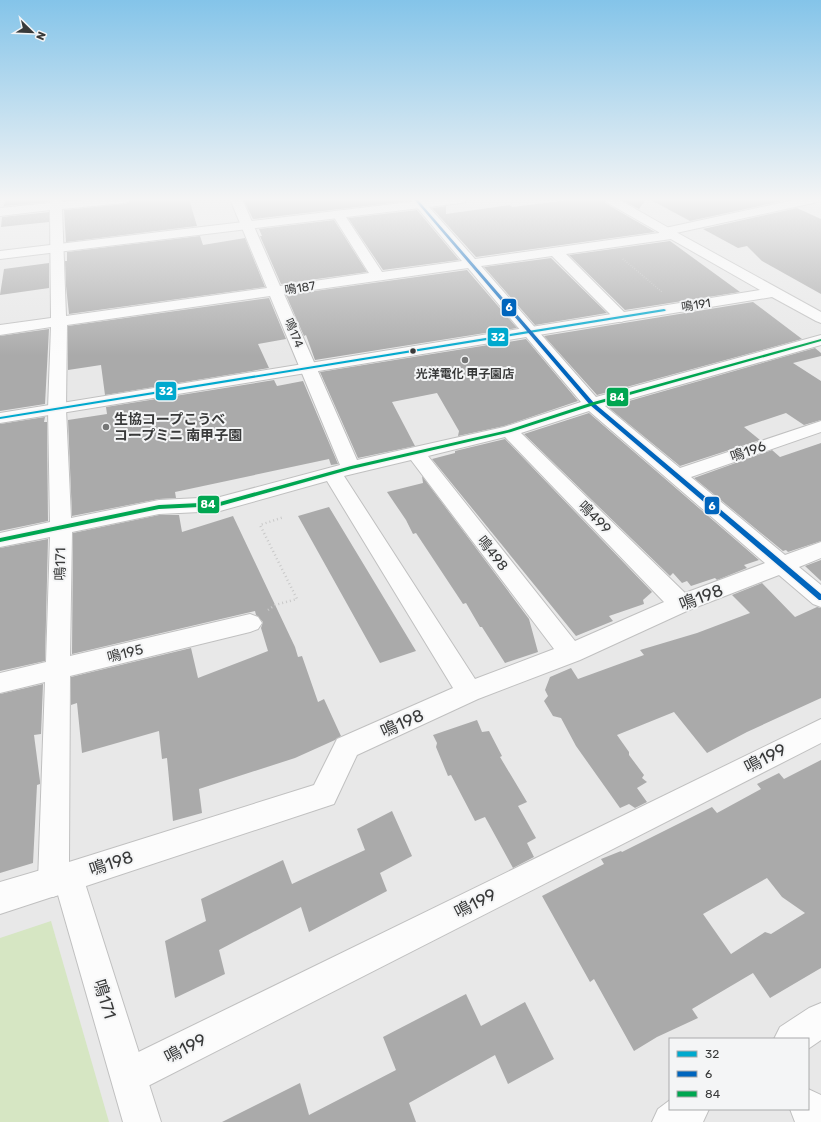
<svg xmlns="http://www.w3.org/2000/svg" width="821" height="1122" font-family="Rubik,'Noto Sans JP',sans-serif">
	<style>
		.green { fill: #d6e6c3 }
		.building { fill: #aaa; fill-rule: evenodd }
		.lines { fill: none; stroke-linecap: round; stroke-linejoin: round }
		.minor-casing { stroke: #c0c0c0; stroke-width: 2 }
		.tertiary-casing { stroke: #c0c0c0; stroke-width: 2 }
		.path-far1 { stroke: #c9c9c9; stroke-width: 1.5; stroke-dasharray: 0.5 2; stroke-linecap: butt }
		.path { stroke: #c9c9c9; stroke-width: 2.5; stroke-dasharray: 1 3; stroke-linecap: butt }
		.minor { fill: #fcfcfc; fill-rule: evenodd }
		.tertiary { fill: #fcfcfc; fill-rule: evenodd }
		.bus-1-casing { stroke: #f4f5f6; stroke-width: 3 }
		.bus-2-casing { stroke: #f4f5f6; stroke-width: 3 }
		.bus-3-casing { stroke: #f4f5f6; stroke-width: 3 }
		.bus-1 { fill: #00a9ce; fill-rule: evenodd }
		.bus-2 { fill: #0065bd; fill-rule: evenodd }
		.bus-3 { fill: #00a651; fill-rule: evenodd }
		.bus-dot { fill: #393a3a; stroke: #f4f5f6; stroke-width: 1.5 }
		.poi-dot { fill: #767777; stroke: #f4f5f6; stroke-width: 1.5 }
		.labels { text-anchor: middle; stroke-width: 4; stroke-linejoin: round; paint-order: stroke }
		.far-street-label { font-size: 12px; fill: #393a3a; stroke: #f4f5f6 }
		.far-poi-label { font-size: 12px; font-weight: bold; fill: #393a3a; stroke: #f4f5f6 }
		.poi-label { font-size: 14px; font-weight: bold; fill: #393a3a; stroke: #f4f5f6; text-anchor: start }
		.street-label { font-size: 14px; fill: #393a3a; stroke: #f4f5f6 }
		.near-street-label { font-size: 17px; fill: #393a3a; stroke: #f4f5f6 }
		.line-badge { stroke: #f4f5f6; stroke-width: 1.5 }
		.badge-label { font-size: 11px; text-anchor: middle; font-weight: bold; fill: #fff }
	</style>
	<rect width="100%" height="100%" fill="#e8e8e8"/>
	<!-- green -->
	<path class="green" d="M51,921L109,1122H0V938Z"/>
	<!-- building -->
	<path class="building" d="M5,199H49L48,202L4,206Z
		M131,199H189L197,226L66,242L64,210L124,204L129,203Z
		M243,199H409V201L253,219Z
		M578,199H603L605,203L655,232L476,257L432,208L446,206V214L510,205L512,207Z
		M620,199H646L639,209Z
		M649,199H777L782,201L690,221Z
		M797,208L821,219V294L762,261L747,246L738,248L703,229Z
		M417,210L459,260L383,270L348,218Z
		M49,212V222L1,227L2,217Z
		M334,220L367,272L281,284L260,236H262L259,229Z
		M200,236L203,245L245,238L265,287L69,314L66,286L65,261H67V252Z
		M670,241L740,292L625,310L569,255Z
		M551,258L607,313L535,325L484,267Z
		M49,263V288L0,295L4,269Z
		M467,270L517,328L315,360L306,335L304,336L286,295Z
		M269,298L286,339L258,344L269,368L105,395L101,365L68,370V326Z
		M753,302L802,339L597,395L544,336Z
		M49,329L45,404L0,411V336Z
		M526,339L578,401L504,426L458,436L459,431L437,393L392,402L415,446L358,458L320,372Z
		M815,348L821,353V356L793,363L821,381V420L804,425L786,413L744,427L760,440L680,466L608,407Z
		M274,380L277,386L303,381L338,464L331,465L329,459L175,492L176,498L159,499L72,516L68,420L107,414L106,407Z
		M589,413L759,560L744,565L747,568L717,580L715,578L691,586L687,581L682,583L673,573L670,576L524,434Z
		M45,417L44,422H47L48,521L0,531V424Z
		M505,439L652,592L643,600L644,604L609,616L613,621L576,636L432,459L455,453V451Z
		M821,443V541L788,552L786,550L783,551L694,478L772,450L780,457Z
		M422,476L529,619L538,652L505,663L482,627H480L466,603L463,604L416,533L413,534L406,520L387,492L423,483Z
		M329,507L416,651L380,663L298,516Z
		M159,515H179L182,532L233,516L295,647L298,657L302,656L318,702L324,699L341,736L335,740L295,758L199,789L202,813L173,821L167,758L162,759L159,731L82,753L77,703L71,705V677L191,648L198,678L268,651L261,628L263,622L256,615L255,611L72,654L73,533Z
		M48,539L45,661L0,671V548Z
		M821,560V581L805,566Z
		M762,583L795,617L817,607L821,608V698L747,732L707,753L674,712L617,735L629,752V755L644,775L642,778L647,782L637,788L647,802L635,808L629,804L620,808L576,746L561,718L553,716L544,701L548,696L545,690L550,677L571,668L578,679L644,655L640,650L697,633L750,613L732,595Z
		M43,684L41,734L34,735L40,781V784L37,785L33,863L0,873V694Z
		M477,720L482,732L489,731L502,756L500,757L527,802L518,806L536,838L527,843L534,857L513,868L485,817L475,821L451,775L448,776L436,747L437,743L433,735Z
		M821,760V968L770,998L753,973L692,1009L698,1018L657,1037L634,1051L594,979L590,982L542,896L604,864L601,859L621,851L622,852L712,807L717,813L761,789L757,784L779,773L784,779ZM767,878L782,897L805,913L771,934L765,932L731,954L703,914Z
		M392,811L412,856L380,873L387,891L309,932L301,907L219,950L225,974L175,998L165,941L206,921L201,899L283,860L292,884L365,850L357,829Z
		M466,994L481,1026L525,1002L554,1059L508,1084L495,1055L409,1103L416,1122H222L300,1083L309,1115L396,1070L383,1037Z"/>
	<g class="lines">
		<!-- minor casing -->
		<g class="minor-casing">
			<path id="minor" d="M50,199H62V202L93,199H130L128,202L124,203L62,209L66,316L267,288L230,199H242L280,286L369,273L332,214L334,211H342L382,272L462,261L410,199H422L475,259L659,233L660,229L665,228L799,199H819L817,202L813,203L676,233L677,235L676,238L671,239L566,254L629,317L626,320L621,322L616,320L552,256L481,266L596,397L821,335V345L605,406L680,468L821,421V432L691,477L785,555L821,542V558L799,567L821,585V607L813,604L779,575L689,610L580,660L478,699L357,755L334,804L68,892L65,891L64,893L53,897L42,893L38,882L45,682L0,693V673L46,662L50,537L0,547V533L50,522L48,409L51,327L0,335V325L51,318L50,210L0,216V208L50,203ZM468,268L581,402L504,427L357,460L284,294ZM270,296L340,465L220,497L159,500L71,518L66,409L67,325ZM589,411L765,563L685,593L521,433ZM505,437L664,602L575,641L428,456ZM411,460L554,649L475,679L344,476ZM327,481L453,688L337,739L314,785L69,862L70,676L250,632L258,629L262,623L258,617L250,614L70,656L72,532L159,514L220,511Z
				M821,719V743L142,1089L129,1094L116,1089L111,1076L116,1063Z
				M808,1089L821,1095V1122H795L790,1109H808Z"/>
		</g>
		<!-- tertiary casing -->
		<g class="tertiary-casing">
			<path id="tertiary" d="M435,199H467L465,202L461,203L0,259V251Z
				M604,199H618L676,232L821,312V323L816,321L772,297L0,423V413L760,290L606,202Z
				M68,862L79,866L83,877L161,1122H123L58,895L0,914V882Z
				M821,1003V1040L808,1049V1039H774L780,1027L809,1008Z
				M670,1100V1109H709L703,1122H652L658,1109Z"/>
		</g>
		<!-- path-far1 -->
		<path class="path-far1" d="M623,259L662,292"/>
		<!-- path -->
		<path class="path" d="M268,610L275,605L297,599L260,525L284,517"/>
		<!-- minor -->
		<use href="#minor" class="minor"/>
		<!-- tertiary -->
		<use href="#tertiary" class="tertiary"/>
		<!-- bus-1 casing -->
		<g class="bus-1-casing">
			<path id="bus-1" d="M664,309L666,310L665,311L0,419V417Z"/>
		</g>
		<!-- bus-2 casing -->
		<g class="bus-2-casing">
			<path id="bus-2" d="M414,199H417L594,403L821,594V600H819L590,405Z"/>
		</g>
		<!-- bus-3 casing -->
		<g class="bus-3-casing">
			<path id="bus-3" d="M821,339V341L594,405L511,432L352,469L220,506L159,509L0,542V538L159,505L220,502L351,466L508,430L590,403Z"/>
		</g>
		<!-- bus-1 -->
		<use href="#bus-1" class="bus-1"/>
		<!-- bus-2 -->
		<use href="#bus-2" class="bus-2"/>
		<!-- bus-3 -->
		<use href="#bus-3" class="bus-3"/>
	</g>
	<!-- sky -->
	<linearGradient id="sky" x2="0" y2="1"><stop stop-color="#84c4e9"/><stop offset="0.56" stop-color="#f5f5f5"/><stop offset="1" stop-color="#f5f5f5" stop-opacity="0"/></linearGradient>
	<rect width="821" height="356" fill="url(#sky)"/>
	<!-- markers -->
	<circle class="bus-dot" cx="413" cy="351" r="3.5"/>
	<g class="poi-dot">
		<circle cx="465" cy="360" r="4"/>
		<circle cx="106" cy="427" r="4"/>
	</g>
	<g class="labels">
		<!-- far-street labels -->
		<g class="far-street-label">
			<text transform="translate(300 288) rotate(-9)" y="4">鳴187</text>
			<text transform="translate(696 305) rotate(-9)" y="4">鳴191</text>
			<text transform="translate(294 333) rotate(67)" y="4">鳴174</text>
		</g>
		<!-- far-poi labels -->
		<g class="far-poi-label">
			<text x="465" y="378">光洋電化 甲子園店</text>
		</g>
		<!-- poi labels -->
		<g class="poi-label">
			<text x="114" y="424">生協コープこうべ<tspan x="114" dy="16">コープミニ 南甲子園</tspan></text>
		</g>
		<!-- street labels -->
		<g class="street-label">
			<text transform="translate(748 451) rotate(-19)" y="5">鳴196</text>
			<text transform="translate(595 517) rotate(45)" y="5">鳴499</text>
			<text transform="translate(493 553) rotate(52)" y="5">鳴498</text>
			<text transform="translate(60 564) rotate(-89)" y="5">鳴171</text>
			<text transform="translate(125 653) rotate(-14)" y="5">鳴195</text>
		</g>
		<!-- near-street labels -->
		<g class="near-street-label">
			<text transform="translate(701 597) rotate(-21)" y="6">鳴198</text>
			<text transform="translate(402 723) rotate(-24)" y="6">鳴198</text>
			<text transform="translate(765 758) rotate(-27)" y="6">鳴199</text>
			<text transform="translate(111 863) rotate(-18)" y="6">鳴198</text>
			<text transform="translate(475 903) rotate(-27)" y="6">鳴199</text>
			<text transform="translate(105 999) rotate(73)" y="6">鳴171</text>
			<text transform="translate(185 1048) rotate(-27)" y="6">鳴199</text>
		</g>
	</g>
	<g class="line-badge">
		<rect x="501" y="298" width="16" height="19" rx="4" fill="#0065bd"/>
		<rect x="487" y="327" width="22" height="20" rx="4" fill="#00a9ce"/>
		<rect x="155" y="381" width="22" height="20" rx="4" fill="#00a9ce"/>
		<rect x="606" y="387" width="23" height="20" rx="4" fill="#00a651"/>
		<rect x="197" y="495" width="23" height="19" rx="4" fill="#00a651"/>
		<rect x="704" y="496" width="16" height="19" rx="4" fill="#0065bd"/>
	</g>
	<g class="badge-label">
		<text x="509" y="311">6</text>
		<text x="498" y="341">32</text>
		<text x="166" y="395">32</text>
		<text x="617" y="401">84</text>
		<text x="208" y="508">84</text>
		<text x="712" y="510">6</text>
	</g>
	<!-- legend -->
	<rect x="669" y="1038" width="140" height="72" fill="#f4f5f6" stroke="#a9aaab"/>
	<rect x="677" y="1051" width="20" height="6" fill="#00a9ce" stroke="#a9aaab"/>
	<text x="705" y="1058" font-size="12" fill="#393a3a">32</text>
	<rect x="677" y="1071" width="20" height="6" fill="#0065bd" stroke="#a9aaab"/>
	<text x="705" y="1078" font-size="12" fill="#393a3a">6</text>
	<rect x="677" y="1091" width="20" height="6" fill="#00a651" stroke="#a9aaab"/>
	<text x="705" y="1098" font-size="12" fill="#393a3a">84</text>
	<!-- north arrow -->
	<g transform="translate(32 32) rotate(113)" stroke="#f4f5f6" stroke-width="3" paint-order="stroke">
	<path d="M0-3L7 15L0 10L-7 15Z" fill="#393a3a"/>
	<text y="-6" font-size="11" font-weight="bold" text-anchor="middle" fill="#393a3a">N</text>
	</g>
</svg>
